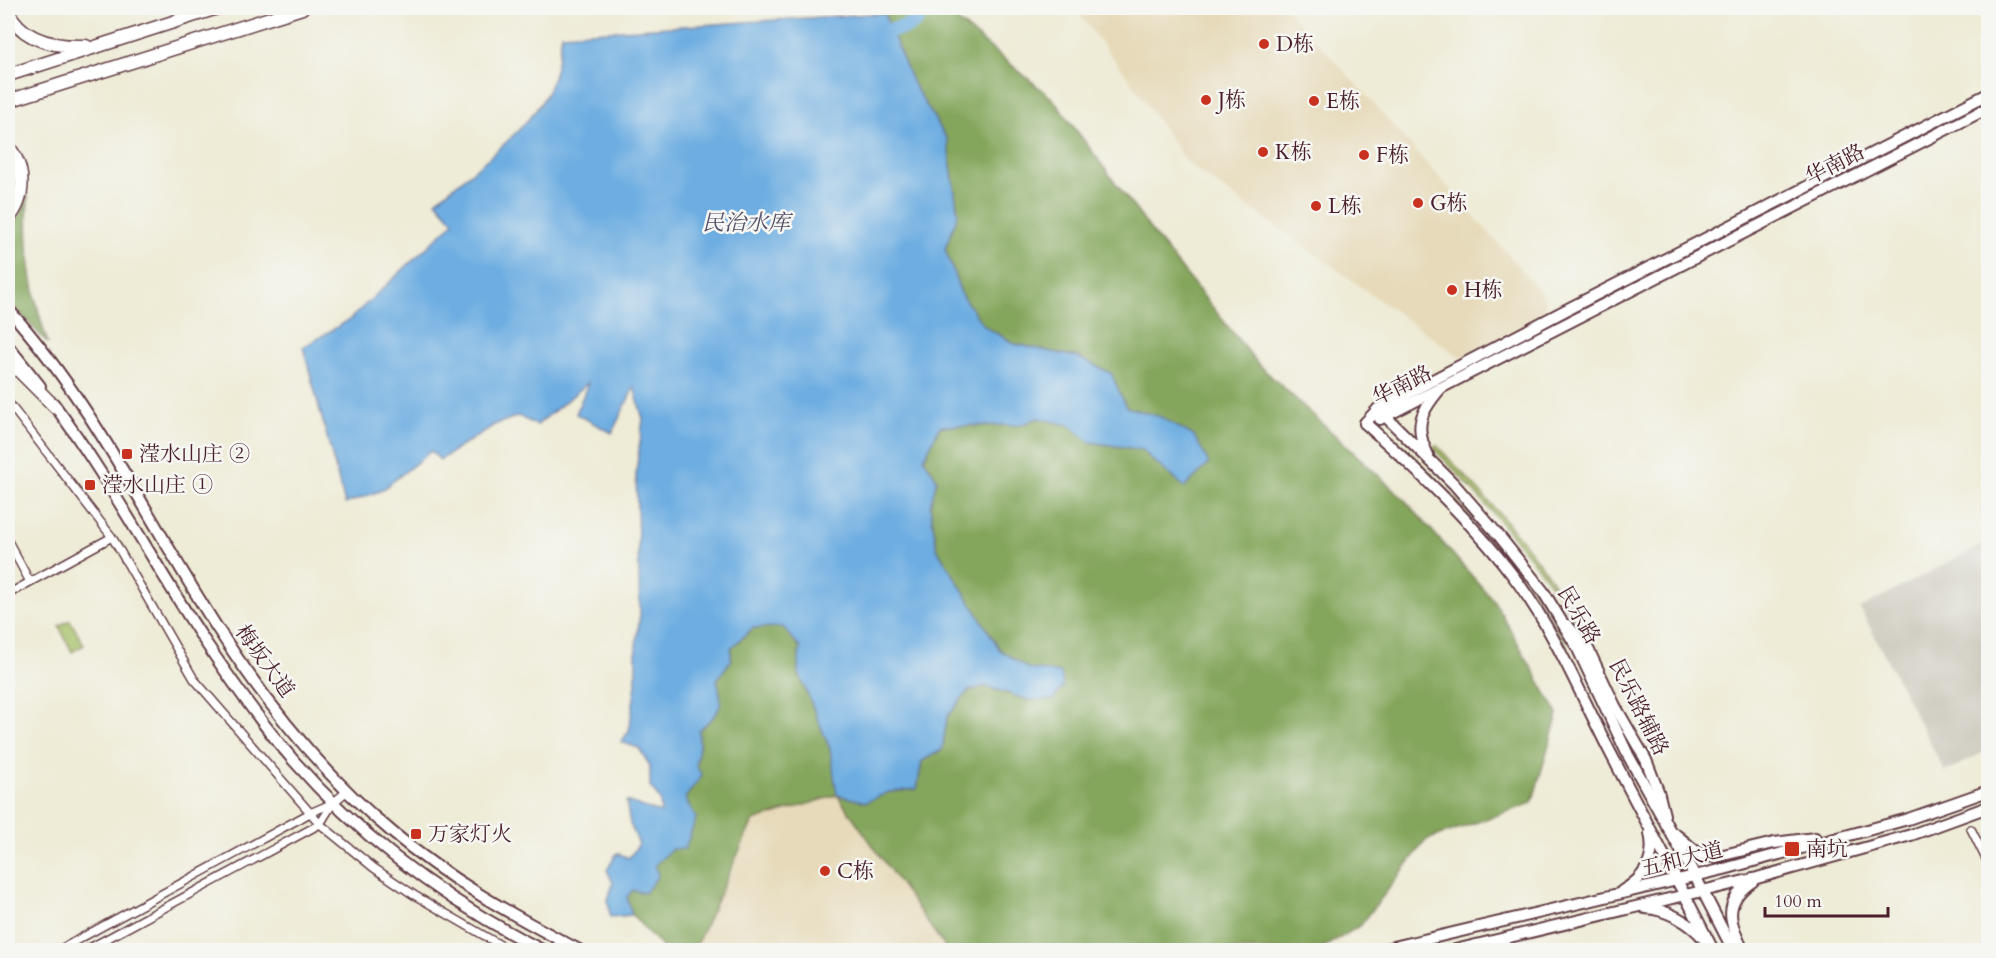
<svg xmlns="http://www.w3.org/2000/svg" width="1996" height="958" font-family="Cardo,'Noto Serif SC',serif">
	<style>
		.built { fill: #e6daba }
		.industrial { fill: #c8c4b8 }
		.green { fill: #a5c067; stroke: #787049; stroke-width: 1.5 }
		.forest { fill: #84a65c; stroke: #676244; stroke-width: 1.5 }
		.water { fill: #6dade1; stroke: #5c6686; stroke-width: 1.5 }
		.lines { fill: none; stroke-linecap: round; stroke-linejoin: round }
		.river { stroke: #6dade1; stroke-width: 15 }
		.minor-casing { stroke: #633e45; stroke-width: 10 }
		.secondary-casing { stroke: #633e45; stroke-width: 14 }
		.primary-casing { stroke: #633e45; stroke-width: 14 }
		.trunk-casing { stroke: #633e45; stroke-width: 15 }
		.motorway-casing { stroke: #633e45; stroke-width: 15 }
		.minor { stroke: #fff; stroke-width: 7 }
		.secondary { stroke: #fff; stroke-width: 10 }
		.primary { stroke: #fff; stroke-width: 10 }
		.trunk { stroke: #fff; stroke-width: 12 }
		.motorway { stroke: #fff; stroke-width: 12 }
		.poi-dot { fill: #c8321e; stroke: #f6f6f2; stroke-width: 2 }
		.labels { text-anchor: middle; stroke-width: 5; stroke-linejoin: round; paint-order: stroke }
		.poi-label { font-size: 21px; fill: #4a1f2b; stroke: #f6f6f2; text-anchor: start }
		.street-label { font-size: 21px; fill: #4a1f2b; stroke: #f6f6f2 }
		.water-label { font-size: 22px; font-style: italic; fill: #56516b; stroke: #f6f6f2 }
	</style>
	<rect width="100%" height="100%" fill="#f6f6f2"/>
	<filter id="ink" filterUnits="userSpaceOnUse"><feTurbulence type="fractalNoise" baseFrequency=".0167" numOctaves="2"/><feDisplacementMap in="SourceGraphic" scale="12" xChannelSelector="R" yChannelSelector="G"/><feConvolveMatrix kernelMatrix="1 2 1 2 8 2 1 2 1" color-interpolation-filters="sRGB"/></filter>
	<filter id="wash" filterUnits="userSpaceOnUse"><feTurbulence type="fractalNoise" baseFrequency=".008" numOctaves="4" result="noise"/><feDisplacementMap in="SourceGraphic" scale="24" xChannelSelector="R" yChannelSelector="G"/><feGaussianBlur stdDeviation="1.35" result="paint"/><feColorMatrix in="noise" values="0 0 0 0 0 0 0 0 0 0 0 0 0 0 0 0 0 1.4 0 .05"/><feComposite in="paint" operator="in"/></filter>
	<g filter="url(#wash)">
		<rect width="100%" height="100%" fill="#eeebd6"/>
		<!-- built -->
		<path class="built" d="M1074,8H1285L1347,74L1542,293L1546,304L1543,314L1538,319L1461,358L1187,163L1131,81Z
			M837,795L947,950H694L753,821Z"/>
		<!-- industrial -->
		<path class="industrial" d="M1988,542V750L1945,772L1860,608Z"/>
		<!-- green -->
		<path class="green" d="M1387,430C1454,496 1522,562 1567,645L1565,646C1523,563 1451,496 1385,432Z
			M1436,445C1497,508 1558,576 1597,656C1580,636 1570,611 1555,590C1518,540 1477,493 1433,448Z
			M70,620L84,645L72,652L59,626Z"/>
		<!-- forest -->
		<path class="forest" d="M942,8L1053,99L1156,237L1259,365L1404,499L1494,601L1558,714L1532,803L1426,840L1361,925L1319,950H947L837,795L753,821L694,950H665L632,915L627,897L654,865L672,849L685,798L696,766L699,745V730C720,712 725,709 717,680L731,660V648L753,628L783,627L800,647L798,671L830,749L837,794L866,802L889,792L917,789L922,761L942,750L947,717L968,691L984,686L1027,700L1061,673L1029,669L1000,650L937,549L930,506L936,479L924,459L940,426L1020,425L1038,418L1070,425L1090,442L1143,450L1151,459L1161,417L1126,407L1111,373L1077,357L1015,344L984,326L962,296L945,249L958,214L947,139L913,84L884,13L914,9Z
			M8,159C16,175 16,191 8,207Z
			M28,196C25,247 31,295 48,343L8,301V230L22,212Z"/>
		<!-- water -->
		<path class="water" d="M884,13L913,84L947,139L958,214L945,249L962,296L984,326L1015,344L1077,357L1111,373L1126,407L1161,417L1194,436L1209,463L1185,487L1151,459L1143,450L1090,442L1069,425L1038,418L1020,425L940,426L924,459L937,479L930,506L937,549L1000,650L1029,669L1061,673L1063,687L1053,700H1028L985,686L968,691L947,717L942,750L922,761L917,789L889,792L866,802L837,795L830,749L798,671L800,647L783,627L753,628L731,648V660L717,680C725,709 720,711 699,730V745L696,766L702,775L685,798L696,818L685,849H672L655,865L658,876L645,893L633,890L627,897L632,915L610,917L608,900L613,883L607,870L617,853L629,858L639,844L630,824L626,801L661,813L660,800L650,786V766L639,748L621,742L629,731L636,684V646L640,614L636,473L643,419L634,387L612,433L576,414L588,383L537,425L518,416L494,425L440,460L431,451L382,490L345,504L303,347L349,320L454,222L436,201C470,173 536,125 551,84C557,68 559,50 562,34Z"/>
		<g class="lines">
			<!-- river -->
			<path class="river" d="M891,30C906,27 920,26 920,8"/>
		</g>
	</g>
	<g filter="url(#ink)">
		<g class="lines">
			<!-- minor casing -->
			<g class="minor-casing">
				<path id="minor" d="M8,402L112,537L194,679L320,824L374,868L414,895L509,950
					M8,541L30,582
					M8,594L112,537
					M1971,829L1988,863
					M59,950L310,813L333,803L347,791
					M86,950L320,824L333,803"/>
			</g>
			<!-- secondary casing -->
			<g class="secondary-casing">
				<path id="secondary" d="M1380,419L1988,108
					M1365,423L1378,409L1564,311L1988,94
					M1567,625L1588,649L1615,706L1646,760L1658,791L1664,815"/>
			</g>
			<!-- primary casing -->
			<g class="primary-casing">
				<path id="primary" d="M8,309C94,404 148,520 216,626C265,702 323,775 392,832C449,880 514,916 579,950
					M8,346L40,386
					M53,403C108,477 151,559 202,637C230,679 260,722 294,761C363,840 449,903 542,950
					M1378,409L1454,484L1500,537L1543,591L1577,647L1628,755L1695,876L1733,950
					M1365,423C1417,470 1478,527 1519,584C1556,635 1580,693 1608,748C1643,816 1679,883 1713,950
					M1428,455C1413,426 1421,411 1441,388
					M1675,834L1699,854L1715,857L1774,843L1815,838
					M1622,891C1645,878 1656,860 1650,833
					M1645,908C1667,909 1691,923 1704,939
					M1381,950L1724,869L1908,819L1988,791
					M1455,950L1757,878L1911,835L1988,807
					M1743,950C1729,923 1722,901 1753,881"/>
			</g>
			<!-- trunk casing -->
			<g class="trunk-casing">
				<path id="trunk" d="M8,146C26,168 26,198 8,219
					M8,360L56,408"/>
			</g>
			<!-- motorway casing -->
			<g class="motorway-casing">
				<path id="motorway" d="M8,11C22,41 56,47 86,46
					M8,75L217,8
					M8,101L302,8"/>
			</g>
			<!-- minor -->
			<use href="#minor" class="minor"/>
			<!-- secondary -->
			<use href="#secondary" class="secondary"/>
			<!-- primary -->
			<use href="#primary" class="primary"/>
			<!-- trunk -->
			<use href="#trunk" class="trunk"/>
			<!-- motorway -->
			<use href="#motorway" class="motorway"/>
		</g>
	</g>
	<!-- markers -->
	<g class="poi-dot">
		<circle cx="1264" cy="44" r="6"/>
		<circle cx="1206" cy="100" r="6"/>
		<circle cx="1314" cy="101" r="6"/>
		<circle cx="1263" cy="152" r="6"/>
		<circle cx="1364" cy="155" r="6"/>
		<circle cx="1418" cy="203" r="6"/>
		<circle cx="1316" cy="206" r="6"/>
		<circle cx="1452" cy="290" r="6"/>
		<rect x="121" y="448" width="12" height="12" rx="3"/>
		<rect x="84" y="479" width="12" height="12" rx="3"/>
		<rect x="410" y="828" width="12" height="12" rx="3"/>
		<rect x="1784" y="841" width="16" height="16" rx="3"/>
		<circle cx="825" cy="871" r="6"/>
	</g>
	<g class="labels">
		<!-- poi labels -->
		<g class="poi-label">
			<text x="1276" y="51">D栋</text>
			<text x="1218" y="107">J栋</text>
			<text x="1326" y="108">E栋</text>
			<text x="1275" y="159">K栋</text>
			<text x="1376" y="162">F栋</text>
			<text x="1430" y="210">G栋</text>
			<text x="1328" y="213">L栋</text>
			<text x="1464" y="297">H栋</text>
			<text x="139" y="461">滢水山庄 ②</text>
			<text x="102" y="492">滢水山庄 ①</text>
			<text x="428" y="841">万家灯火</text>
			<text x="1806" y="856">南坑</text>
			<text x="837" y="878">C栋</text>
		</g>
		<!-- street labels -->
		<g class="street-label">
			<text transform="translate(1835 164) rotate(-27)" y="7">华南路</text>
			<text transform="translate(1402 385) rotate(-26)" y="7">华南路</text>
			<text transform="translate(1579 615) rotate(60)" y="7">民乐路</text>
			<text transform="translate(265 661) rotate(54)" y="7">梅坂大道</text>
			<text transform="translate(1639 707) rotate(63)" y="7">民乐路辅路</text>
			<text transform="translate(1682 859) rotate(-14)" y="7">五和大道</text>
		</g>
		<!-- water labels -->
		<g class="water-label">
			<text x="746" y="230">民治水库</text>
		</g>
	</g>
	<!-- margin -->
	<rect width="1996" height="958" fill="none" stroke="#f6f6f2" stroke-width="30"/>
	<!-- scale -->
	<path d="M1765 907v9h123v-9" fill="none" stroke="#4a1f2b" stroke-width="3"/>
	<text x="1774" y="907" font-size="18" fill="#4a1f2b" stroke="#f6f6f2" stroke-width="4.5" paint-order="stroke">100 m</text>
</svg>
